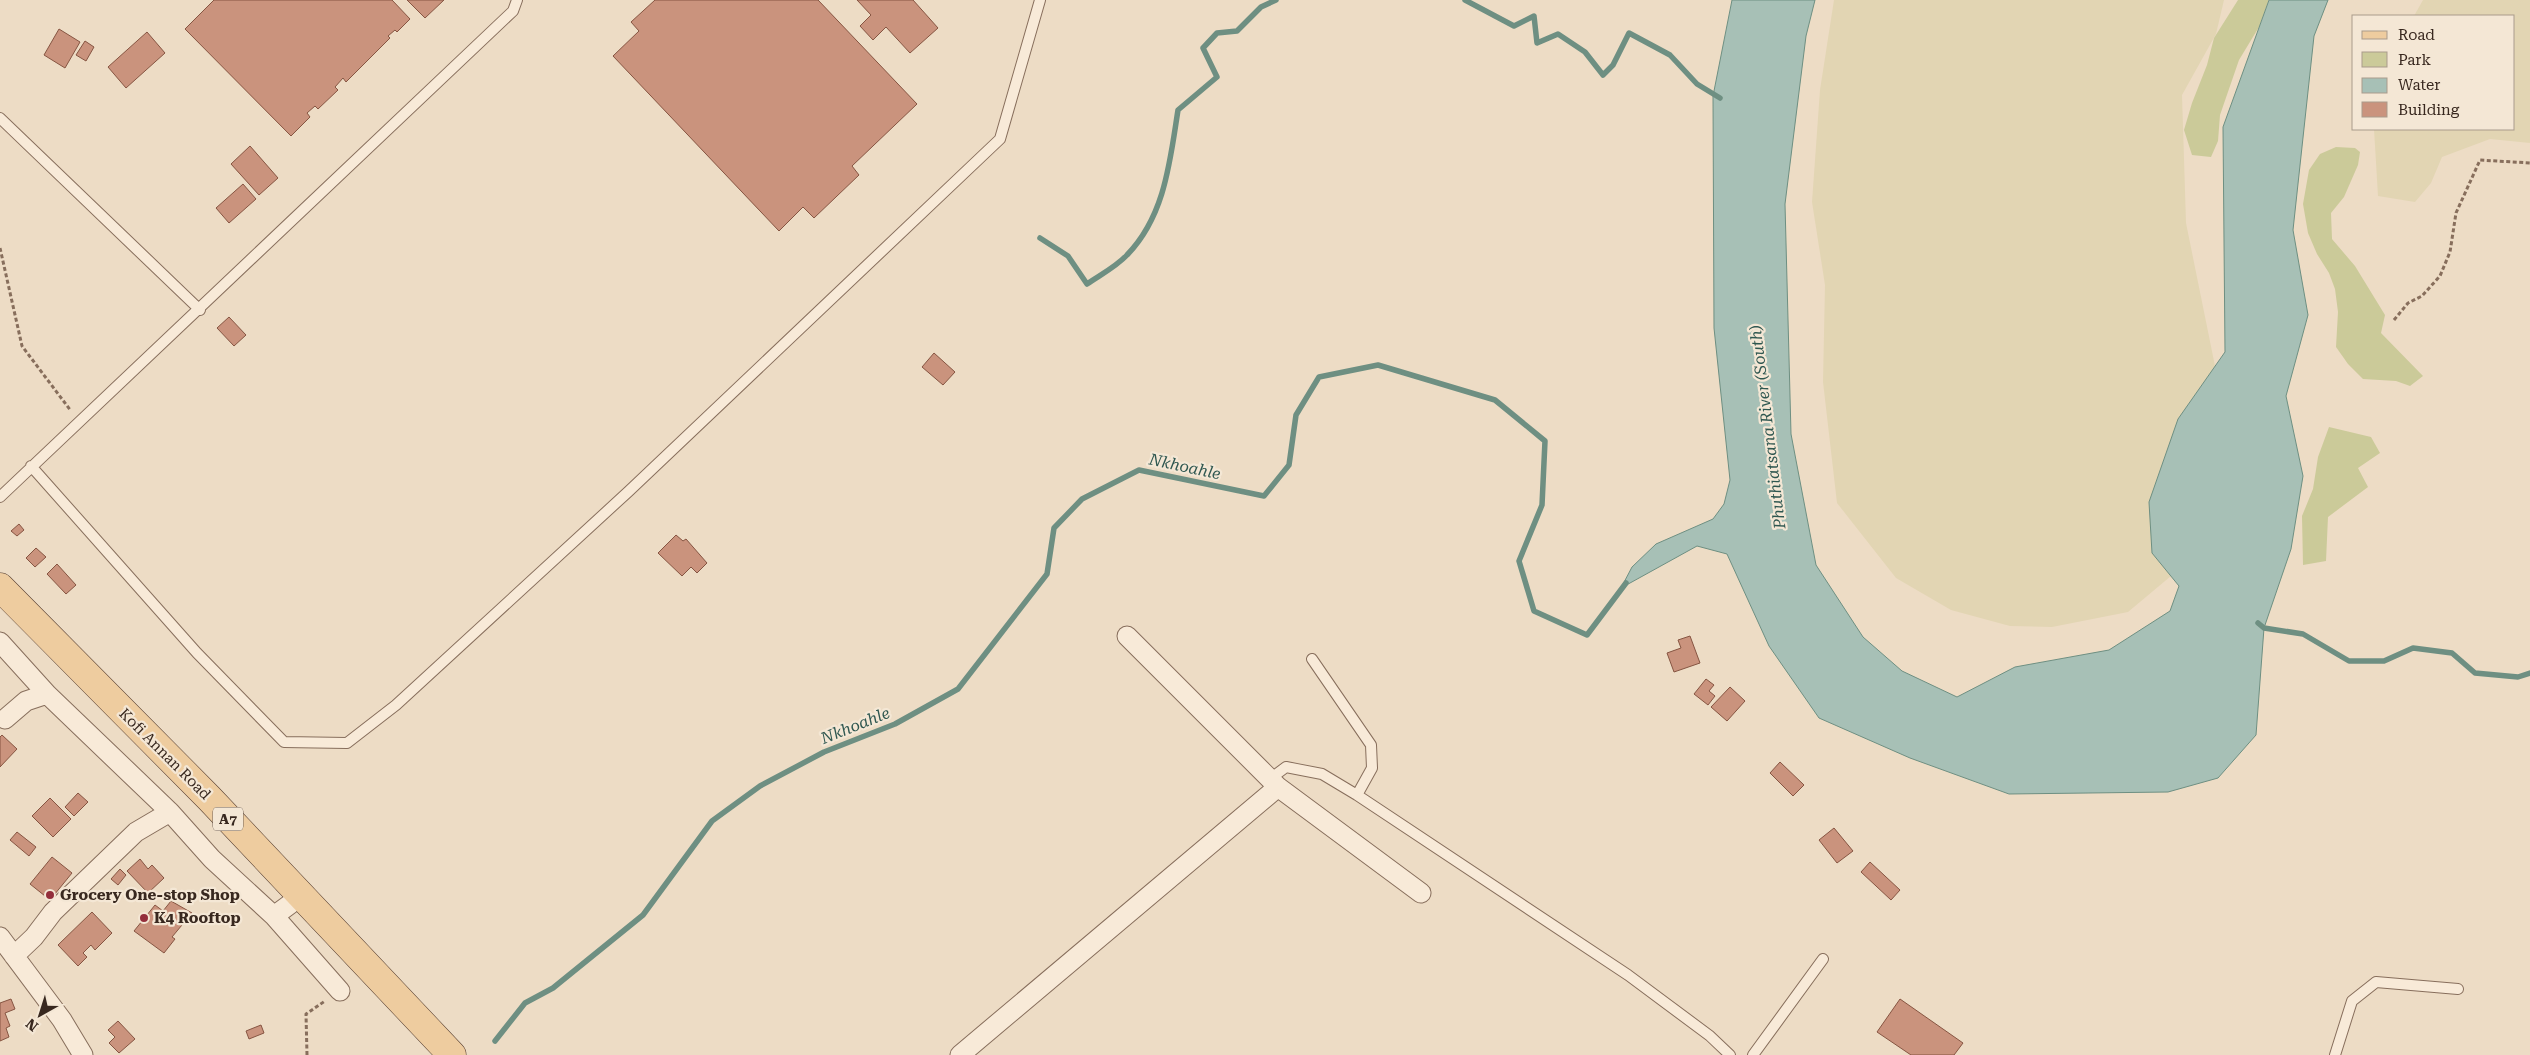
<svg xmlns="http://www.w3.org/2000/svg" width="2530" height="1055" font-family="'Roboto Serif',serif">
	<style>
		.farmland { fill: #e2d5b3 }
		.green { fill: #cbca99 }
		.water { fill: #a7c0b6; stroke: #6e8f82 }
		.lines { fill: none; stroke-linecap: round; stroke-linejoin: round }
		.stream { stroke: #6e8f82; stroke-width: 5.5 }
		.building { fill: #ca937d; stroke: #865542 }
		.service-casing { stroke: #876e5c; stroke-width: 12 }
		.minor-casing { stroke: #876e5c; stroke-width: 21 }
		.primary-casing { stroke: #553d30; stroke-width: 29 }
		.path { stroke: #876e5c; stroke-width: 3; stroke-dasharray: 4 2.5; stroke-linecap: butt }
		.service { stroke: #f8ead8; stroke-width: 10 }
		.minor { stroke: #f8ead8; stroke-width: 19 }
		.primary { stroke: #eecc9f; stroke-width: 28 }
		.poi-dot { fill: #942e3b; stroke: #f4e7d5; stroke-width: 2 }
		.labels { text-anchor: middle; stroke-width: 4.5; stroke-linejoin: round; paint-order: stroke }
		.shield { fill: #f4e7d5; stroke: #706156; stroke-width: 1 }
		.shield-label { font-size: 14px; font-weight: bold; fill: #38281f }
		.street-label { font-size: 15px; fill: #38281f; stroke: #f4e7d5 }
		.poi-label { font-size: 15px; font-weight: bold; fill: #38281f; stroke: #f4e7d5; text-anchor: start }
		.water-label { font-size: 16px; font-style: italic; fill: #2f5750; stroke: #f4e7d5 }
	</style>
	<rect width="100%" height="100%" fill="#eddcc5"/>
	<!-- farmland -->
	<path class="farmland" d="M1834,0H2224L2216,34L2182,95L2186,223L2215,366L2178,419L2152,553L2171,576L2128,612L2052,627L2010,626L1951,610L1896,578L1837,503L1823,382L1825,285L1812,202L1820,90Z
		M2423,0H2530V143L2490,139L2442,157L2431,183L2415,202L2378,196L2374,129H2514V16H2414Z"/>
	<!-- green -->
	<path class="green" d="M2238,0H2268V2L2259,27L2239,60L2220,115L2218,141L2211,157L2192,155L2184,130L2192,103L2207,65L2214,38Z
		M2336,147L2355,148L2360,152L2358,165L2344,197L2331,213L2332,239L2355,266L2385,315L2381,333L2423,376L2410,386L2396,381L2363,379L2348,364L2336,347L2338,312L2335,289L2329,273L2317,254L2308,233L2303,204L2309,170L2320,154Z
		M2329,427L2371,437L2380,453L2358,468L2368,487L2328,517L2326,561L2303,565L2302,516L2313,489L2318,457Z"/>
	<!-- water -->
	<path class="water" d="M1732,0H1815L1806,36L1785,204L1791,434L1816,565L1863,637L1902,671L1957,697L2015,667L2109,650L2170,611L2179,586L2152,553L2149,502L2178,419L2225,352L2223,127L2269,0H2328L2314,36L2293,230L2308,315L2286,396L2303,476L2291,549L2264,628L2256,735L2218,778L2168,792L2009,794L1910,758L1819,718L1769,646L1727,554L1697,546L1621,588L1632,567L1656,544L1713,519L1724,504L1730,480L1714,328L1713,96Z"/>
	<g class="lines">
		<!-- stream -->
		<path class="stream" d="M1465,0L1514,26L1534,16L1537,43L1558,34L1585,52L1603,75L1613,65L1629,33L1670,55L1697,84L1720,98
			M1040,238L1068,256L1087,284C1100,275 1116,267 1127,255C1165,216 1170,161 1178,110L1217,77L1203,48L1217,33L1237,31L1261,7L1276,0
			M2258,623L2264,628L2303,634L2349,661H2384L2413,648L2452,653L2475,673L2518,677L2530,673
			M495,1041L525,1003L553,988L643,915L712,821L760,786L824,752L895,724L958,689L1047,574L1054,528L1082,499L1139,470L1264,496L1289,465L1296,415L1319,377L1378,365L1495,400L1545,441L1542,505L1519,561L1534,611L1587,635L1626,583"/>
	</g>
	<!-- building -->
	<path class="building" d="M214,0H392L410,19L397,32L395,30L388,36L390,38L346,82L343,78L335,87L338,90L318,109L315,106L307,113L310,117L291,136L185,29Z
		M407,0H444L425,18Z
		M655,0H818L917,104L852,166L859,175L814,218L803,207L779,231L613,56L639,31L631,22Z
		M857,0H913L938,28L910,53L886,27L873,40L860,26L871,15Z
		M59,29L80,42L65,68L44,55Z
		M147,32L165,53L126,88L108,67Z
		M85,41L94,47L86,61L76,55Z
		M250,146L278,178L259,195L231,164Z
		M243,184L256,199L229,223L216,208Z
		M229,317L246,335L234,346L217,328Z
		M934,353L955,372L943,385L922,367Z
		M19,524L24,530L17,536L11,531Z
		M676,535L683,541L686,539L707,563L697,573L691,567L682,576L658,553Z
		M36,548L46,557L35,567L26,558Z
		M57,564L76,585L66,594L47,574Z
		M1690,636L1700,663L1674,672L1667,653L1681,648L1678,640Z
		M1706,679L1714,685L1709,691L1715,696L1708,705L1694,694Z
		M1730,687L1745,701L1727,721L1711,707Z
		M2,735L17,749L0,767V737Z
		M1780,762L1804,785L1793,796L1770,773Z
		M78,793L88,802L74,816L65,807Z
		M50,798L71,819L53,837L32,816Z
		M1834,828L1853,851L1837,863L1819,840Z
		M17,832L36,847L29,856L10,840Z
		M52,857L72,873L50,900L30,884Z
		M140,859L148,869L152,865L164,878L148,893L127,871Z
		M1870,862L1900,890L1891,900L1861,872Z
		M120,869L126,875L118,885L111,879Z
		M171,901L192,913L172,937L175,939L164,953L134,931L155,905L163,911Z
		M92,912L112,933L95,950L91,945L83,953L87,957L78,966L58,945Z
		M11,999L15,1009L5,1013L10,1026L6,1028L9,1037L0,1041V1003Z
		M1900,999L1963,1043L1954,1055H1911L1877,1032Z
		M118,1021L135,1039L119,1053L109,1043L115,1037L108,1030Z
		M261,1025L264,1033L249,1039L246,1031Z"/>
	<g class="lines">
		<!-- service casing -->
		<g class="service-casing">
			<path id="service" d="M0,118L200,310
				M31,466L197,653L284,742L347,743L396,705L629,491L1000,139L1040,0
				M0,497L513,11L517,0
				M1312,659L1371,745L1372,768L1357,795
				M1270,779L1286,767L1322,774L1357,795L1628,975L1710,1036L1730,1055
				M1753,1055L1823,959
				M2335,1055L2352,1001L2376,982L2458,989"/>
		</g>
		<!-- minor casing -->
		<g class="minor-casing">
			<path id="minor" d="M1127,636L1278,787L1421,893
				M0,642L47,694
				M5,719L26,701L47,694L170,812L212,859L274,916L340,991
				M274,916L301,896
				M0,937L62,1020L83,1055
				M14,956L34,937L53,912L136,832L170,812
				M960,1055L1278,787"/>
		</g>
		<!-- primary casing -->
		<g class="primary-casing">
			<path id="primary" d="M0,587L209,798L452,1055"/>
		</g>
		<!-- path -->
		<path class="path" d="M0,248L22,346L71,411
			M2394,320L2408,303L2422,296L2440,276L2450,252L2456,213L2480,160L2530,163
			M307,1055L306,1014L325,1001"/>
		<!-- service -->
		<use href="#service" class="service"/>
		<!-- minor -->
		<use href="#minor" class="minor"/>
		<!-- primary -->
		<use href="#primary" class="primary"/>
	</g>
	<!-- markers -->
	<g class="poi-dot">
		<circle cx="50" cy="895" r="5"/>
		<circle cx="144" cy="918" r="5"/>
	</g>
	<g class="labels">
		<!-- shield labels -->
		<rect class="shield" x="213" y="807.5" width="30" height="23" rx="4"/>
		<g class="shield-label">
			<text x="228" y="824">A7</text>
		</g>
		<!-- street labels -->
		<g class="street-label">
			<text transform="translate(165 754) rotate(45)" y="5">Kofi Annan Road</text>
		</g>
		<!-- poi labels -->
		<g class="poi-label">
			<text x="60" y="900">Grocery One-stop Shop</text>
			<text x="154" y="923">K4 Rooftop</text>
		</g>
		<!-- water labels -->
		<g class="water-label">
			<text transform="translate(1767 427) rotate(-97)" y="6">Phuthiatsana River (South)</text>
			<text transform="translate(1185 466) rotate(12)" y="6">Nkhoahle</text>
			<text transform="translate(855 725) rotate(-22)" y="6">Nkhoahle</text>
		</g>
	</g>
	<!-- legend -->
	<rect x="2352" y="15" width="162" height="115" fill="#f4e7d5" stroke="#a99b8c"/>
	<rect x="2362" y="31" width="25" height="8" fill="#eecc9f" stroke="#a99b8c"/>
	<text x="2398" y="40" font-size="15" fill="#38281f">Road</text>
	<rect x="2362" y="52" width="25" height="15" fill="#cbca99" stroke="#a99b8c"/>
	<text x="2398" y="65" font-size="15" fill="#38281f">Park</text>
	<rect x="2362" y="78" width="25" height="15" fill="#a7c0b6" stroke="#a99b8c"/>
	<text x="2398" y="90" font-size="15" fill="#38281f">Water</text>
	<rect x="2362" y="102" width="25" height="15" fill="#ca937d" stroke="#a99b8c"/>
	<text x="2398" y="115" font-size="15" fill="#38281f">Building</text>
	<!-- north arrow -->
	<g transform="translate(40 1015) rotate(219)" stroke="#f4e7d5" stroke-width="4" paint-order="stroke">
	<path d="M0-4L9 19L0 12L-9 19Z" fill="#38281f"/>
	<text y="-8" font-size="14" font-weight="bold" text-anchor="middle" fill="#38281f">N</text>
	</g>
</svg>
